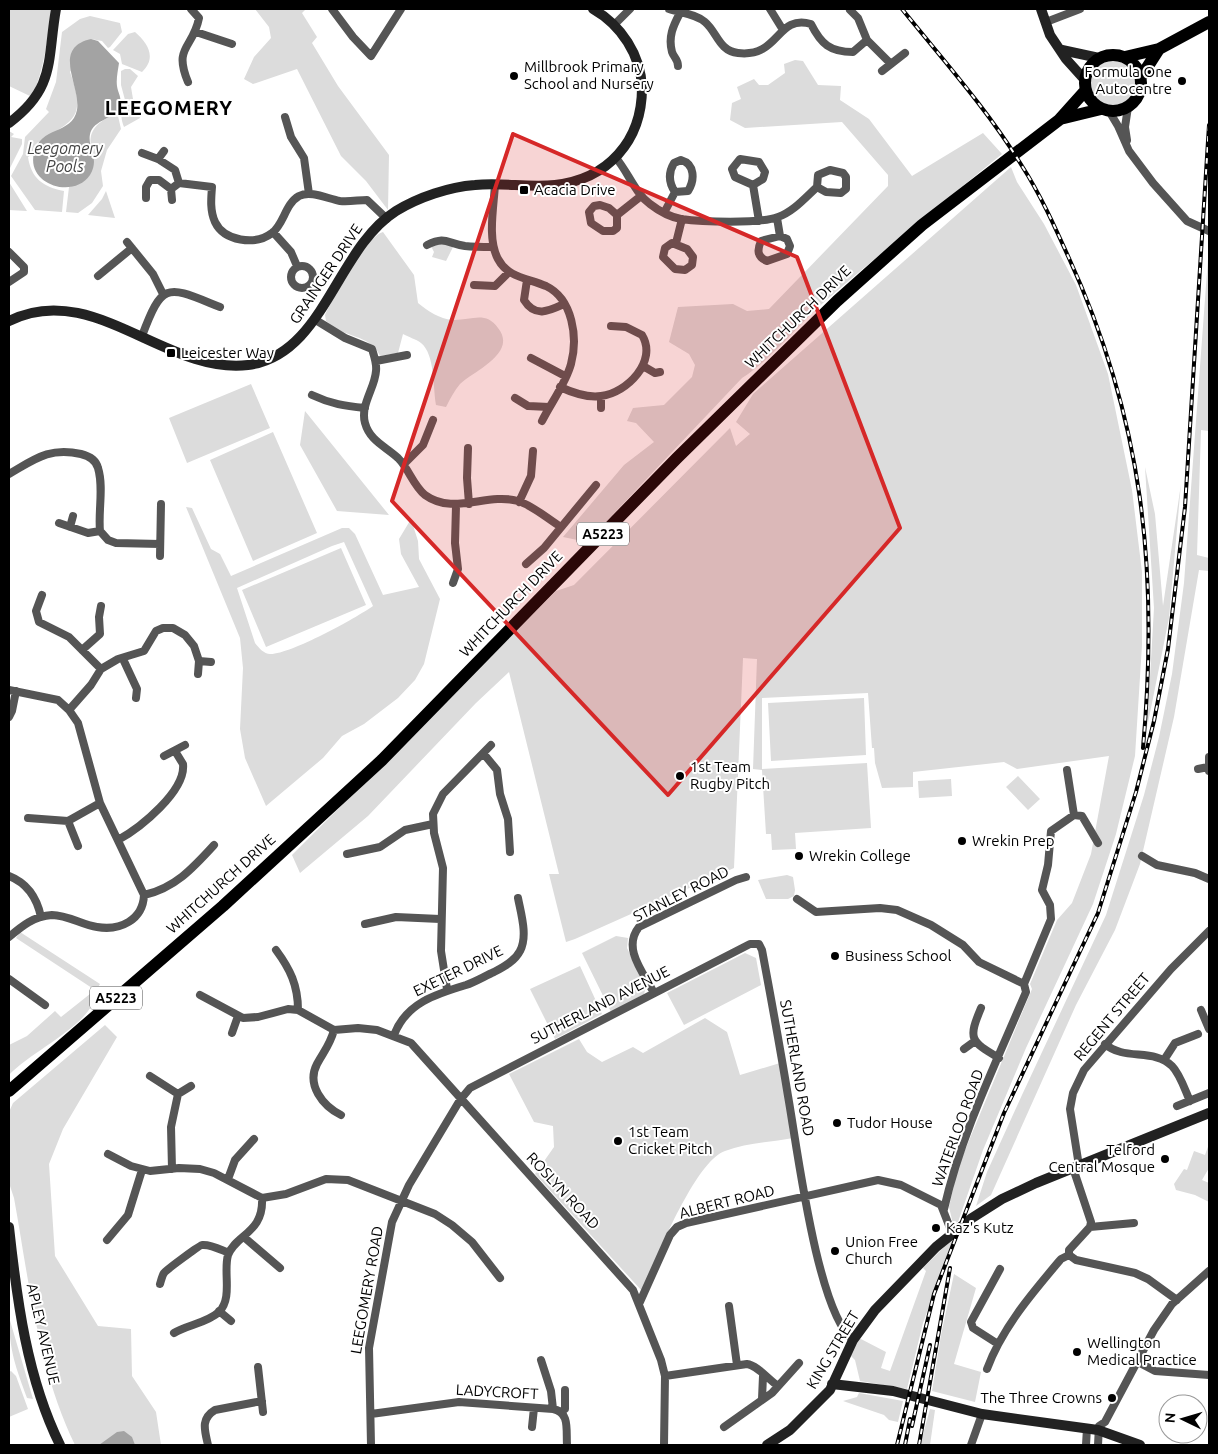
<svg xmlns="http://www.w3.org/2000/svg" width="1218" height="1454" font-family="Ubuntu,sans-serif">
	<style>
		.green { fill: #dcdcdc; fill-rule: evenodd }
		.water { fill: #a3a3a3 }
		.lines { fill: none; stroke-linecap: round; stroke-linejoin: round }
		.street { stroke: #555; stroke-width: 8 }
		.secondary { stroke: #222; stroke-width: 10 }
		.primary { stroke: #000; stroke-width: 12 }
		.rail-casing { stroke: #000; stroke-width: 4 }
		.rail { stroke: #fff; stroke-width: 2; stroke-dasharray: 5.5; stroke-linecap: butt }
		.marked { fill: #d62828; fill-opacity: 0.2; stroke: #d62828; stroke-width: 4; stroke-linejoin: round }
		.poi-dot { fill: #000; stroke: #fff; stroke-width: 2 }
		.labels { text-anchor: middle; stroke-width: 4; stroke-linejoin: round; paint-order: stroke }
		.shield { fill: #fff; stroke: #4c4c4c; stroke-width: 1 }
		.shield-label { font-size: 14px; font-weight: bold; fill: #000 }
		.poi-label { font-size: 15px; fill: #000; stroke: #fff; text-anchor: start }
		.street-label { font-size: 15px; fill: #000; stroke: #fff }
		.water-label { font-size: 16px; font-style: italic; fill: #444; stroke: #fff }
		.district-label { font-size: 20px; font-weight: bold; letter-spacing: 1px; fill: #000; stroke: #fff }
	</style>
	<rect width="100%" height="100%" fill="#fff"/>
	<!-- green -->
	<path class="green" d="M9,9H51C48,39 44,69 32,97L9,86Z
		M255,9H306L302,13L317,37L312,43L338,86L389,155L388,210L366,181L341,156L297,69L253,84L244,79L254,57L271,38L269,27Z
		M90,16L120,23L122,32L110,47L108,48L102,41L91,39L70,72C87,120 73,120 37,143L33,154L28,157C31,178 43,187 64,191L62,212L35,210L11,176L23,154L25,137L49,112L46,109L56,82L62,32L80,19Z
		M135,32C148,43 157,58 142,72L122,64L120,54L113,50L128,34Z
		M1089 83a23 23 0 1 1 46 0a23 23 0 1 1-46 0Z
		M795,60L803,61L818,85L841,86L840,100L869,119L912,176L983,133L1002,154C942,203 882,252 823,303C796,327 773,358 742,378L587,542L563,537L624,465L654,442L636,423L627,421L633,408L664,405L692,377L695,365L689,354L669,342L678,307L733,304L747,311L769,309L888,186V175L842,122L745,128L730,120L732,103L741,99L737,87L754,79L759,85H768L785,73L784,64Z
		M125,69H130L138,76L131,87L133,99L125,100L121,85V71Z
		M132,104L137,105L140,118L124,127C121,119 120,113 124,105Z
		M115,114L118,116L121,129L107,150L101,171L103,186L92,203L78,213L66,212L69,187C123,165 60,138 115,114Z
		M9,131L14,134L11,137L22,139V144L9,170Z
		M1011,167L1017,182L1044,224L1076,285L1108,374L1132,490L1142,572V645L1135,756L1116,834L1093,904L1026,1048L983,1150L958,1222L953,1224L949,1207L958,1167L1032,989L1030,984L1057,920L1072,903L1091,854L1109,756L1017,769L1004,762L913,772V787L882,788L875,763L874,748H872L868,693L762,698V769L867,763L871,828L795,833L796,849L772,850L771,834H766L762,770L753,769L757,659L743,658L734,868L575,939L566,942L549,874H559L509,672L476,703L368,816L300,873L292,855L556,591L574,585L730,428L736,446L750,434L736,422L753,394Z
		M9,182L27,211L9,210Z
		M106,191L115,218L88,215L102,199Z
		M383,232L414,275L418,303C428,311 440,319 452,320C471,321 485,310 498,328C518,353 474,371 460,384C454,391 450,399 446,407L436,405C433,388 435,354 421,343C416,339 408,337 403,334L398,353L380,356C371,334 342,338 326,321L325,315C334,296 365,237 383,232Z
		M434,243L454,245L446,261L432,257L434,252L431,246Z
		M1209,245V431L1201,430L1197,555L1209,558V571L1199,570L1174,717L1140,864L1115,930L1076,1005L991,1195L976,1206L987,1172L1022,1095L1106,915L1144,795L1159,737L1172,674L1184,583Z
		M251,384L270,428L187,463L169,418Z
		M305,411L389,515L337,511L300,445Z
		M273,432L317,533L253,561L210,460Z
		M1145,467L1155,514L1163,606L1181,484L1169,618L1147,728L1154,608Z
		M186,507L192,508L211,549L220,554L231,576L342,528H349L355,534L383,595L419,587L401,554L399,539L411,519L418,541L419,559L440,599L424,664L415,680L398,698L364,724L342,736L323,758L266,806L245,758L240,729L243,668L240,638ZM344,542L373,606C356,618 289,655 270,654C264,654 259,648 255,643L237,588L332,546Z
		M341,548L366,605L266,647L242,590Z
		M864,698L866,755L771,761L768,703Z
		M1018,776L1040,799L1028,810L1006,787Z
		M951,779L952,796L919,798L918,781Z
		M787,875L793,877L795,890L794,896L788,899H766L758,880Z
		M20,932L100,984C95,991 96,998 92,1005C78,1031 31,1052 9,1075V1045L27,1036L55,1011L61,1017L95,990L16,938Z
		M616,936L628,938L627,948L646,987L644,994L611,1012L582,953Z
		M745,953L756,958L761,985L684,1025L667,993Z
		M580,966L602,1014L555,1039L530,989Z
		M705,1018L727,1032L740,1075L780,1063L793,1138C772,1142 746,1143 725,1151C695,1161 655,1261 642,1291L535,1174L554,1147L553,1126L534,1122L509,1074L579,1039L587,1052L602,1062L633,1047L643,1053Z
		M105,1025L117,1037L63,1129L49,1164L55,1256L98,1326L131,1329L132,1376L156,1412L161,1445H75C38,1369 29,1281 14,1198L9,1183V1112L13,1103Z
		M1209,1144V1168L1202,1180L1209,1183V1202L1195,1195L1176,1190L1174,1184L1184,1169L1187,1170L1194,1151L1205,1155Z
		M954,1237L923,1323L907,1389L860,1381L855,1360L849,1354L859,1338L886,1352L881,1368L890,1371L926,1271L923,1268Z
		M954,1274L976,1288L954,1364L981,1372L975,1402L932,1391L941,1335Z
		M9,1317L33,1399L27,1398C16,1368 9,1350 9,1317Z
		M11,1371L16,1376L28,1409L9,1417V1372Z
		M859,1393L903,1401L898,1422L889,1420L884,1415L843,1401L857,1397Z
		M930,1409L935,1410L930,1445H920Z"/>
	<!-- water -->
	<path class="water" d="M91,39L98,41L119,63C118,70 116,79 117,86C118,94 123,98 119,107C114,119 97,119 91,131C85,146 101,157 90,175C73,200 26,184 34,153C40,126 72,135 77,110C81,86 51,48 91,39Z
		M124,1431L132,1437L135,1445H99L117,1432Z"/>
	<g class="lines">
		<!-- street -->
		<path class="street" d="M332,9L353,37L371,56L401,9
			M669,9C681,13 696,14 705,22C717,32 719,51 738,53C780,58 776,14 811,24C821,44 830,52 853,52L867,40
			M770,9L783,30
			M850,10L858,18L867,40L891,64
			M1046,22L1080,9
			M614,25L630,9
			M196,32L232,44
			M678,66C678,59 674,58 672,52C668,37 673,26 680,13
			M882,71L905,53
			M188,82C173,46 193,49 199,18L191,9
			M1109,111L1118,126L1129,151L1153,183L1187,221L1209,231
			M285,117L291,137L304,158L309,194
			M1127,140L1125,127L1128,107
			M142,153L158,159L175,170L179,183L212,187C211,199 210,211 215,222C224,241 255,246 272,233C284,224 285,204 299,196C311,190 328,199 340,201C349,202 359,200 367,200L387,219
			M616,158C628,172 635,193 650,204C659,211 670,217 681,219C702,222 759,224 778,217C793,212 805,198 817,187
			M158,159L164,151
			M740,159L759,162L765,172L763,179L753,185L735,177L732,169Z
			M681,160C695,164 695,180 688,191L675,192C669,183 668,173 674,163Z
			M830,170L843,173L846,177V189L841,193L826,192L817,187L818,175Z
			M495,184C494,206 487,239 498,259C508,278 528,278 546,286C573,299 578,338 571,364C566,383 551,403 542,421
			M753,185L759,221
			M171,189L172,200
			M146,198V187L150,180H159L171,189L179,183
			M600,205L609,208L617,215V228L613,231H603L591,223L589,212L594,206Z
			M664,213L675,192
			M617,215L641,196
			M777,218L780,236
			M273,232L291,252L297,266
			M780,236L787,239L790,246L787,254L767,261C757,257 757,250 761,241Z
			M127,242L153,274L163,294
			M672,243L687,249L693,257L692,265L685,270L675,269L663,257L665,248Z
			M676,243L682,219
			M427,245C446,236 446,243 465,246C474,247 484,247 493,247
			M9,252L24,267V272L9,282
			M291 277a11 11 0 1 1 22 0a11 11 0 1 1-22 0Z
			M98,276L132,248
			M527,280L524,300C535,318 549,311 564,304
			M474,285L495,286L509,272
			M314,319L345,338L372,349C374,356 377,363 376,371C375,388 360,405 365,423C370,441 385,446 398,458C409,469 413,485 425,495C454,516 486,492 518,501C532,505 548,519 561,527
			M142,336C163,280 167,286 220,307
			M531,358L565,376
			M376,361L407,355
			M643,366L655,373L660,372
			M560,387C573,393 587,398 601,396C627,393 658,361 642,335L626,327L611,326
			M312,395C331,404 345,406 365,408
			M601,396V408
			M515,398L528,406L549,407
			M468,448L467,478L469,504
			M404,464L423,445L433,420
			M9,474C35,459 49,447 81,454C89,456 96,460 98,468C104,487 98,511 100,531L108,540L116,543L160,544
			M519,502L531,476L533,451
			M59,523L88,533L100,531
			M70,527L73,516
			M160,556L161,504
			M526,564L544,548L596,485
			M453,583L458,569L455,543L456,506
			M42,595L36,611L39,622L69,637L101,669
			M82,650L100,634L99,617L101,606
			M123,659L137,689L136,698
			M199,661L211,662
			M9,690L58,700L69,710L78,723L100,803L144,895C143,920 120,931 97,927C82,925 68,915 52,915C34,916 22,926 9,937
			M69,710L91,685L101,669L118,659L144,651L156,631L163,628H173L185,635L194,646L199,661L198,674
			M9,717L12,711L16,691
			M483,753L497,770L500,794L508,819L510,852
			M164,756L185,745
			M1209,757V771
			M1198,769L1208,767
			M1067,770L1074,815
			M28,818L68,821L100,803
			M68,821L78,846
			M118,840C140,828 186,791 183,764L175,751
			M347,854L380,847L405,830L433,824
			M1142,856L1157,865L1195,873L1209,879
			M9,876C27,883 37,898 41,917
			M144,895C175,888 193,868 214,845
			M797,899L816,912L880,908L897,910L931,925L963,945L979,962L1024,984L1026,992C996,1063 961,1134 944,1209
			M365,924L396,917L440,919
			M276,950C290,969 298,985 298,1010
			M9,979L45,1005
			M1024,984L1051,919L1050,905L1042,890L1048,865L1051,831L1074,815L1082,816L1098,843
			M447,989L441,951L443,868L434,833L433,814L443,794L491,745
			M654,993C643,972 622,948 639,927L736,880L746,877
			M200,995L243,1018L258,1017L288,1009L298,1010L334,1030L358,1028L377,1030L411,1043L633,1290L661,1360L665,1376L664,1445
			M981,1008C968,1039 970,1041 999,1058
			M1201,1010L1209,1029
			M334,1030C330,1045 324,1051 317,1064C306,1085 323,1106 341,1115
			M232,1033L238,1016
			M394,1035C406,1003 436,994 466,985C475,982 485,976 494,972C504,967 515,961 520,951C528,936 521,914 518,898
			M1105,1044C1124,1061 1154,1048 1172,1066C1180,1074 1185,1090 1190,1101
			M964,1049L975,1041
			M1164,1060L1175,1043L1198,1034
			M150,1076L178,1094L191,1086
			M1177,1106L1209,1093
			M108,1154L131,1166L150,1171L179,1168L200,1169L214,1173L262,1198L286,1194L326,1179L348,1180L435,1214L452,1225L472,1242L500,1278
			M1079,1166L1070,1109L1073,1093L1084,1070L1171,969L1209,931
			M172,1169L171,1127L178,1094
			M228,1179L235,1160L254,1139
			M1090,1227L1134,1223
			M245,1238L280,1268
			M107,1240L128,1215L142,1170
			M1069,1255L1076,1260L1135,1273L1148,1279L1177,1300
			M160,1284C161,1281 162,1276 164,1273C166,1270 200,1245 202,1245C211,1244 221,1250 229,1253
			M639,1304L670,1235L677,1227L686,1223L878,1180L901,1185L941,1205L952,1233
			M729,1306L737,1365
			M219,1311L231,1321
			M174,1333C187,1325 207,1323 219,1312C233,1298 223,1272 228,1255C236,1234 264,1233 262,1198
			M998,1344L973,1328L971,1322L1000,1269
			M541,1360L551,1391L553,1409
			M1138,1362L1155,1371L1209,1375
			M258,1367L263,1412
			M987,1369C1002,1328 1033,1292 1061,1259L1069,1255V1250L1090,1227L1091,1222L1073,1168
			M665,1376L747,1364C757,1365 769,1380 778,1386
			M762,1399L763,1376
			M562,1411L565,1409V1390
			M371,1414L459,1402L553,1409C570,1412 566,1430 567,1445
			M532,1427L534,1408
			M724,1427L772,1393L799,1363
			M208,1445C205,1431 200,1419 215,1410L262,1401
			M371,1445L369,1348L392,1222L409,1185L460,1100L470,1088L750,944H759L762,950C771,998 780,1047 788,1096C797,1146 817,1312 853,1340
			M971,1445L982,1414
			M1086,1445L1087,1428
			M1098,1445L1099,1426L1105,1422L1154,1330L1172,1304L1209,1271"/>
		<!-- secondary -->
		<path class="secondary" d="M1041,9L1050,35L1066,59L1084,79
			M1062,50L1099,58
			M9,123C56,88 47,60 56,9
			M9,321C92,279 166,375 248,365C324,355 336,249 396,211C419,197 449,187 475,185C502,182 528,188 555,185C608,179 642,141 642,88C641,55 621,25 593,9
			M9,1227C17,1301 27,1378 60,1445
			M832,1384L893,1391L982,1414L1098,1430L1140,1445
			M767,1445L790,1430L830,1390L853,1340L875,1310L936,1247L972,1218L1002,1199L1036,1183L1209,1113"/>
		<!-- primary -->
		<path class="primary" d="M1085 83a28 28 0 1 1 56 0a28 28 0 1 1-56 0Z
			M1125,57L1159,49L1209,22
			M1141,77L1159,49
			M1060,119L1101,109
			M9,1091L223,906L382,760L677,458L837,301L922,225L1059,120L1085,91"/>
		<!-- rail casing -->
		<g class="rail-casing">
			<path id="rail" d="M902,9C943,60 988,110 1022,166C1040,194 1054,225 1068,256C1143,419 1159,570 1143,748
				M912,1426L930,1345
				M897,1445L934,1294L1004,1113L1098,913L1136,792L1154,721L1168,649L1185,507L1209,125
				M905,1445L910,1419
				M919,1445L950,1268"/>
		</g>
		<!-- rail -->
		<use href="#rail" class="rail"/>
	</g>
	<!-- marked area -->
	<path class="marked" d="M513,134L797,257L900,528L668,795L392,501Z"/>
	<!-- markers -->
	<g class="poi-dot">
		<circle cx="514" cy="76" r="5"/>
		<circle cx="1182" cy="81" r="5"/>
		<rect x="519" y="185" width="10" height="10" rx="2.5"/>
		<rect x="166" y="348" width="10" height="10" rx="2.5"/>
		<circle cx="680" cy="776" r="5"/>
		<circle cx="962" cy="841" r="5"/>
		<circle cx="799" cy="856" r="5"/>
		<circle cx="835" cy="956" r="5"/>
		<circle cx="837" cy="1123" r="5"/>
		<circle cx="618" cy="1141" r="5"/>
		<circle cx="1165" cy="1159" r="5"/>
		<circle cx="936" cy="1228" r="5"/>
		<circle cx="835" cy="1251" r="5"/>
		<circle cx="1077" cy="1352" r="5"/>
		<circle cx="1112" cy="1398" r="5"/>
	</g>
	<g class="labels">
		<!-- shield labels -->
		<g class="shield">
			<rect x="577" y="522.5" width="52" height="23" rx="4"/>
			<rect x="90" y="986.5" width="52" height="23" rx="4"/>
		</g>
		<g class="shield-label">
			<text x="603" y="539">A5223</text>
			<text x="116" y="1003">A5223</text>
		</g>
		<!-- poi labels -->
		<g class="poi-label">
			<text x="524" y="72">Millbrook Primary<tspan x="524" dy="17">School and Nursery</tspan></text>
			<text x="1172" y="77" text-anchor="end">Formula One<tspan x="1172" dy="17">Autocentre</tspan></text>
			<text x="534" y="195">Acacia Drive</text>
			<text x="181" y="358">Leicester Way</text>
			<text x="690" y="772">1st Team<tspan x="690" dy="17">Rugby Pitch</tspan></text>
			<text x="972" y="846">Wrekin Prep</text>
			<text x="809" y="861">Wrekin College</text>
			<text x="845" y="961">Business School</text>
			<text x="847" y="1128">Tudor House</text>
			<text x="628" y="1137">1st Team<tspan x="628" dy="17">Cricket Pitch</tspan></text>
			<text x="1155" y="1155" text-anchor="end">Telford<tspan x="1155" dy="17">Central Mosque</tspan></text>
			<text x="946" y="1233">Kaz's Kutz</text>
			<text x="845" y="1247">Union Free<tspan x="845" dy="17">Church</tspan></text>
			<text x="1087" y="1348">Wellington<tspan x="1087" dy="17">Medical Practice</tspan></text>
			<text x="1102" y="1403" text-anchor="end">The Three Crowns</text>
		</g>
		<!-- street labels -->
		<g class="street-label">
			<text transform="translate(326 274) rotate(-56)" y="5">GRAINGER DRIVE</text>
			<text transform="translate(798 317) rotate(-44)" y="5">WHITCHURCH DRIVE</text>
			<text transform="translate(511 604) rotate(-46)" y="5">WHITCHURCH DRIVE</text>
			<text transform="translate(221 884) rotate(-42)" y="5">WHITCHURCH DRIVE</text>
			<text transform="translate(681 894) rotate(-27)" y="5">STANLEY ROAD</text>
			<text transform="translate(458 971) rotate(-26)" y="5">EXETER DRIVE</text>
			<text transform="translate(600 1005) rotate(-27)" y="5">SUTHERLAND AVENUE</text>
			<text transform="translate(1112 1017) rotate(-50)" y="5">REGENT STREET</text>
			<text transform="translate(797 1068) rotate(80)" y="5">SUTHERLAND ROAD</text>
			<text transform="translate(958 1128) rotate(-70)" y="5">WATERLOO ROAD</text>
			<text transform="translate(563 1191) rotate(47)" y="5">ROSLYN ROAD</text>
			<text transform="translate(727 1202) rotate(-14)" y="5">ALBERT ROAD</text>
			<text transform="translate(367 1290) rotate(-80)" y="5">LEEGOMERY ROAD</text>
			<text transform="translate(43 1334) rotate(77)" y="5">APLEY AVENUE</text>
			<text transform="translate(833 1350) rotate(-59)" y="5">KING STREET</text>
			<text transform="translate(497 1392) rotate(3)" y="5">LADYCROFT</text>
		</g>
		<!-- water labels -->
		<g class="water-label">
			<text x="65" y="154">Leegomery<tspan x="65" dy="18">Pools</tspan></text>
		</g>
		<!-- district labels -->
		<g class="district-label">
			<text x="169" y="115">LEEGOMERY</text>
		</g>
	</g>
	<!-- border -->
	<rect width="1218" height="1454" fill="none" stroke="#000000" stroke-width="20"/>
	<!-- north arrow -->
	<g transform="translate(1183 1419) rotate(275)"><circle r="24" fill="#ffffff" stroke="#999999"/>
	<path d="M0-4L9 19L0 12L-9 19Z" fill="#000000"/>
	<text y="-8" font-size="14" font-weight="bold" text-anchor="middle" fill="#000000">N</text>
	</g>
</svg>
